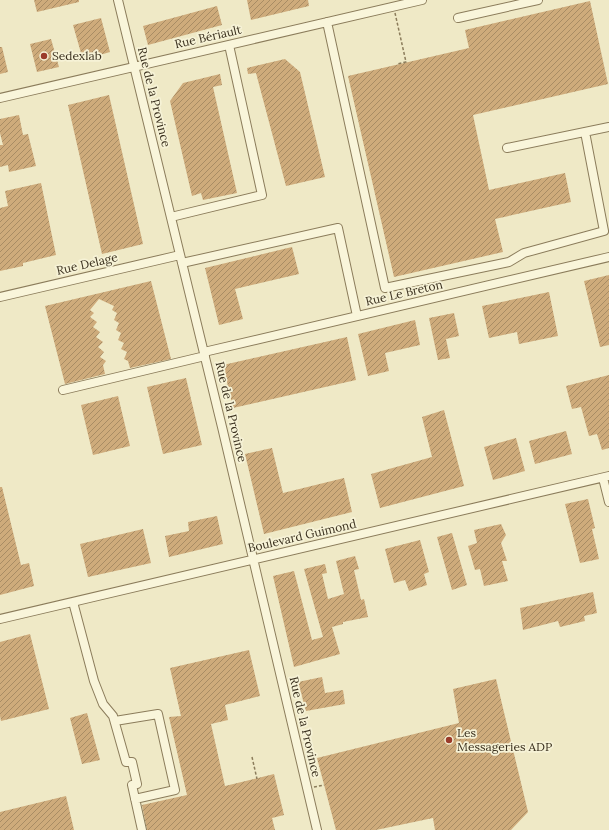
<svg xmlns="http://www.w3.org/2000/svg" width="609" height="830" font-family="Lora,serif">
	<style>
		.building { fill: url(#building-hatch) }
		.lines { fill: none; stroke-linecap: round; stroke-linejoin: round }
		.minor-casing { stroke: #8b7c5b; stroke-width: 10 }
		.path { stroke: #8b7c5b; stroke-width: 1.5; stroke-dasharray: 3 2; stroke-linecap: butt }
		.minor { stroke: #f9f5da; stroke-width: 8 }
		.poi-dot { fill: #9b3b2a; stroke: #f6f2d6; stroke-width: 1.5 }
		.labels { text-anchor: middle; stroke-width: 3.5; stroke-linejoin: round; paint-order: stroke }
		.street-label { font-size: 12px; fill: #3b311f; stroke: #f6f2d6 }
		.poi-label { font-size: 12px; fill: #3b311f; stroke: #f6f2d6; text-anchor: start }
	</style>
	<defs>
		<pattern id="building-hatch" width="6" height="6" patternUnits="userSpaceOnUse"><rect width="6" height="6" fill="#ceab7b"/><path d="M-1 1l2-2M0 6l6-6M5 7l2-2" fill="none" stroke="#a88c64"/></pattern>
	</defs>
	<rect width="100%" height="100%" fill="#efe9c6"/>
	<!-- building -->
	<path class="building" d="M34,0H79V2L37,12Z
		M247,0H308L309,6L251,20Z
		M590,1L608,84L473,115L489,190L565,173L571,202L495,219L503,252L394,277L348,76L469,48L465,30Z
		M217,6L222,25L148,45L143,26Z
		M101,18L110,52L83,60L73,25Z
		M51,39L59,67L37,72L30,44Z
		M0,47H2L8,72L0,74Z
		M285,59L300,72L325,177L286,186L256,73L248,74L247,68Z
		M220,74L222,85L213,87L237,193L203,200L201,193L192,196L170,101L183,83Z
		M109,95L143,244L102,254L68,105Z
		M19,115L23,135L28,134L36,166L9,172L8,165L0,167V145H3L0,133V119Z
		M41,183L56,255L23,263V266L0,271V208L8,206L5,191Z
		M292,247L299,274L235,289L243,319L219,325L205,268Z
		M609,275V345L600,347L584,281Z
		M151,281L171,359L130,368L128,361L124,359L127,352L121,349L124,343L118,340L121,333L116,330L119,323L114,320L117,313L112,310L114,306L99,299L90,310L94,313L90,317L97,322L93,327L100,332L96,337L103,342L98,347L104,352L100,357L106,361L103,365L105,374L65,384L45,306Z
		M549,292L558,336L519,344L517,332L489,338L482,306Z
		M454,313L459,336L446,339L450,358L438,360L429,318Z
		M415,320L420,345L385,353L389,371L368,376L358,334Z
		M347,337L356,380L233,408L223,365Z
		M609,375V448L602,450L597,434L589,436L581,407L572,409L566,386Z
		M186,378L202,445L163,454L147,387Z
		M118,396L130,446L93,455L81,405Z
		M444,410L464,486L380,508L371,474L432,457L422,417Z
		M566,431L572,454L535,464L529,441Z
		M516,438L525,471L493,480L484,447Z
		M272,448L283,493L344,478L352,512L264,534L245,454Z
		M0,487H2L21,565L29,563L34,586L0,595Z
		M588,499L595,528L592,529L599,559L580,563L565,504Z
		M217,516L223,544L169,557L165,536L189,531L188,522Z
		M501,524L506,535L501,543L507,561H502L508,581L484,586L480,569L475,570L468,546L477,543L474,530Z
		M143,529L151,563L88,577L80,544Z
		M452,533L467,585L452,590L437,537Z
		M420,540L429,572L424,574L427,585L409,591L405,580L394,583L385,549Z
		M355,556L359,569L354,570L361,600L364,599L368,617L343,622V624L332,627L340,654L294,667L273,576L294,571L312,640L323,637L304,569L325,564L327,573L322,574L328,599L344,594L336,561Z
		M593,592L597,613L584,616L585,621L560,627L558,621L523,630L520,608Z
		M30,634L49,709L1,721L0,716V642Z
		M249,650L260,696L225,705L228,720L211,724L225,786L274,774L284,815L272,818L275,830H147L142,805L187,795L169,717L181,716L170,668Z
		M322,677L325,693L343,690L345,704L306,711L298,682Z
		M496,679L528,812L511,830H435L433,818L376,830H336L317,758L459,723L453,689Z
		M87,713L100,760L82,764L70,718Z
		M66,796L74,830H0V812Z"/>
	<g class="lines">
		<!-- minor casing -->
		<g class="minor-casing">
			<path id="minor" d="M118,0L222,427L317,830
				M458,18L538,0
				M327,22L385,288L509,262L524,253L604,231L585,132
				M0,98L422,0
				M507,148L609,127
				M171,217L262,195L229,45
				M182,263L338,228L357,316
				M0,297L180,255
				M204,352L609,257
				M63,390L205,356
				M603,478L609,502
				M73,602L94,681L103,704L113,716L126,762H132L137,784L132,785L142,830
				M0,619L609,476
				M115,721L158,714L175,790L135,799"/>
		</g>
		<!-- path -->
		<path class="path" d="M395,13L406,62L397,64
			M252,757L257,779
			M314,787L324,785"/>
		<!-- minor -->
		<use href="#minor" class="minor"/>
	</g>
	<!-- markers -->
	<g class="poi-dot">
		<circle cx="44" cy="56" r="4"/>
		<circle cx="449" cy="740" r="4"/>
	</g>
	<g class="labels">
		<!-- street labels -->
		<g class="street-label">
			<text transform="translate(208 37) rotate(-13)" y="4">Rue Bériault</text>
			<text transform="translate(154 97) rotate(76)" y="4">Rue de la Province</text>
			<text transform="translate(87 264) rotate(-13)" y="4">Rue Delage</text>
			<text transform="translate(404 293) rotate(-13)" y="4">Rue Le Breton</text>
			<text transform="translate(231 412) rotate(77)" y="4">Rue de la Province</text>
			<text transform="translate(302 536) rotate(-13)" y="4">Boulevard Guimond</text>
			<text transform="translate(305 727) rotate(77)" y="4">Rue de la Province</text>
		</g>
		<!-- poi labels -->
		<g class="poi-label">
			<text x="52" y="60">Sedexlab</text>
			<text x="457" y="737">Les<tspan x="457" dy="14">Messageries ADP</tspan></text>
		</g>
	</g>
</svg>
